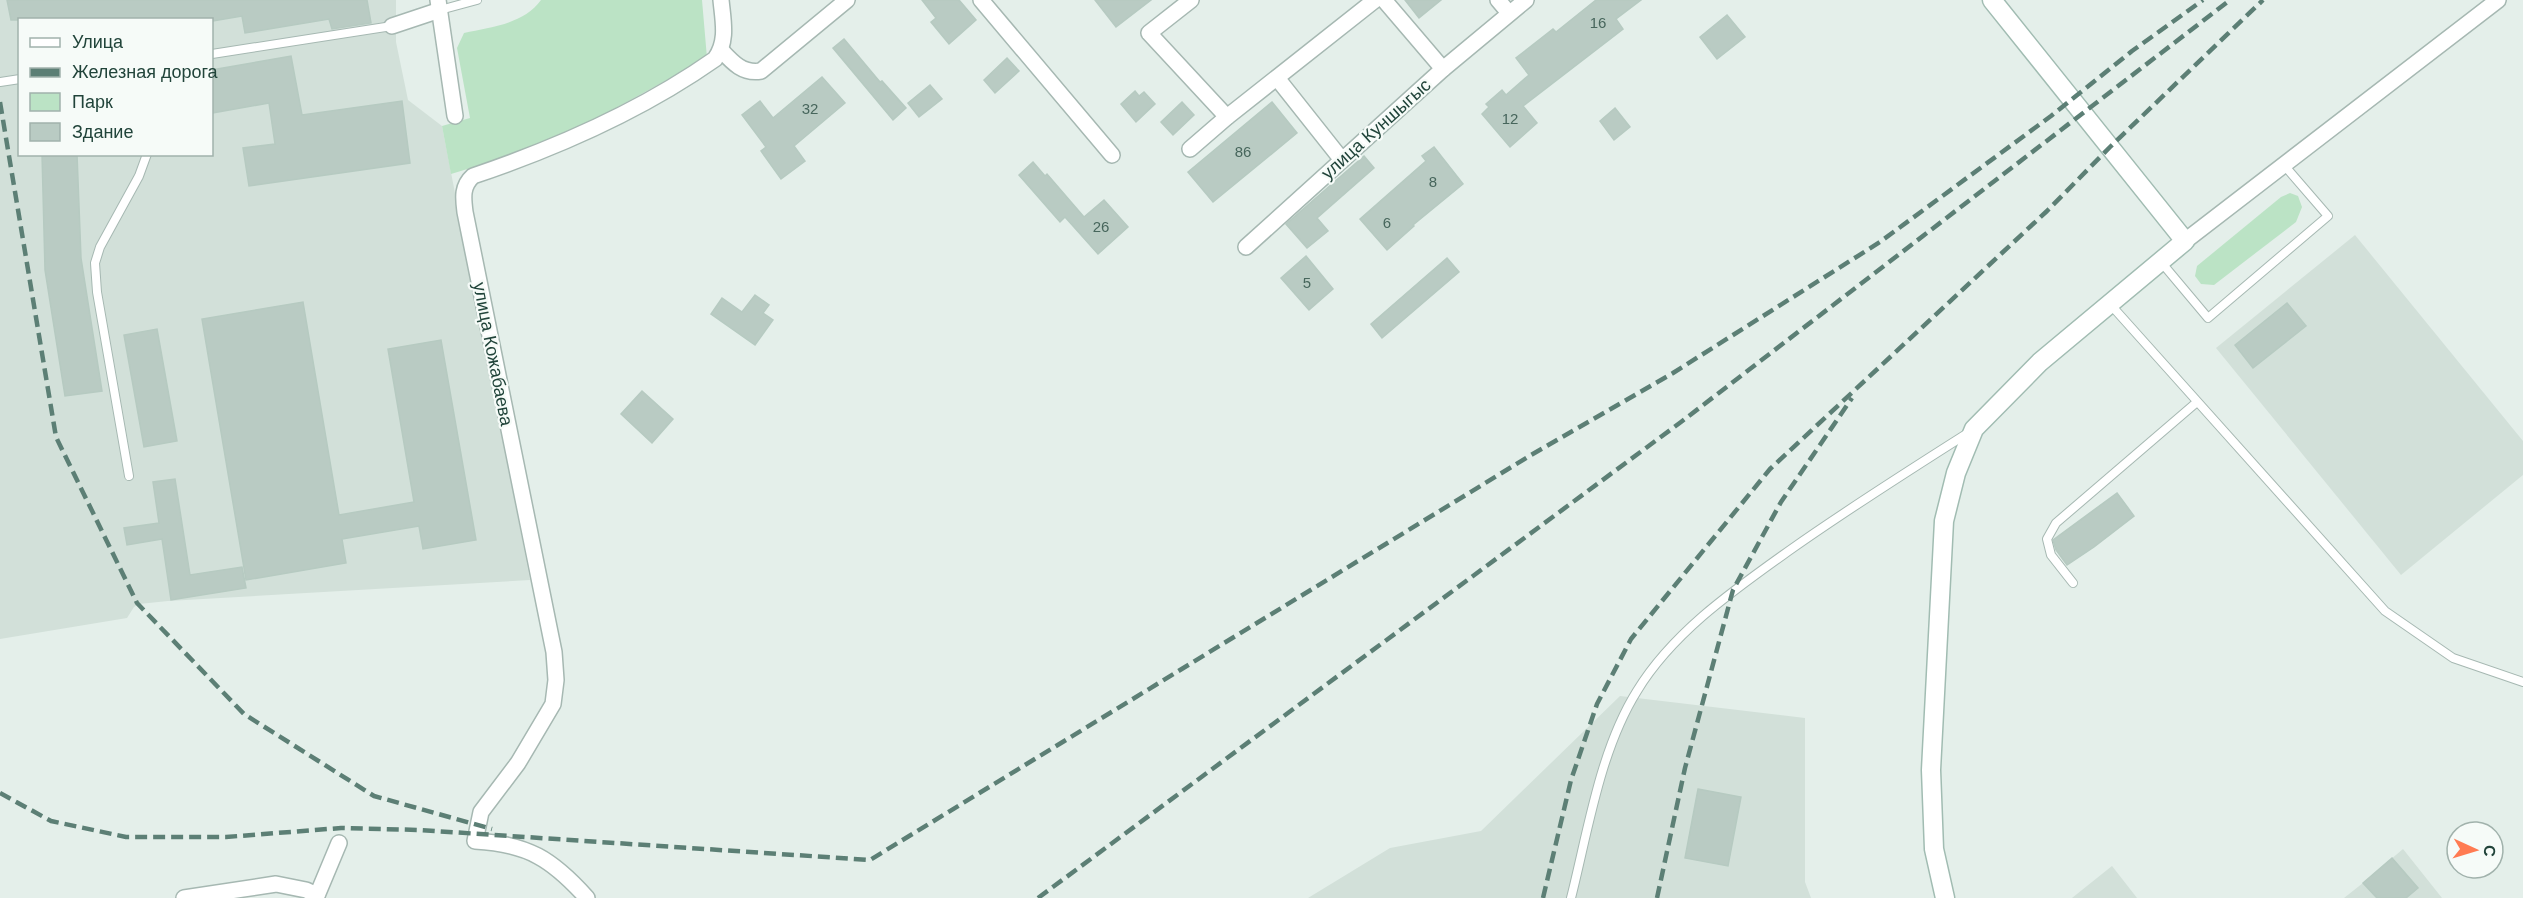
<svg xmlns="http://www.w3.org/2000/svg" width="2523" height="898" font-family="Arial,sans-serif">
	<rect width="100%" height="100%" fill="#e4efea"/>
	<!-- built -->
	<g fill="#d2e0d9" fill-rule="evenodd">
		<path d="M0,0H396V42L408,100L442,126L530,580L168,601L139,604L134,607L127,618L0,639ZM20,20H212V154H20Z"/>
		<polygon points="2355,235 2523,441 2523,475 2401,575 2216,348"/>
		<polygon points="1620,696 1805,718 1805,882 1811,898 1308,898 1390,848 1481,831"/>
		<polygon points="2403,849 2442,898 2344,898 2363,883"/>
		<polygon points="2112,866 2137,898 2072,898"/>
	</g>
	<!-- green -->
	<g fill="#bbe3c5">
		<path d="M541,0H702L707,58L550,144L451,174L442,126L470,118L457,48L464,33C491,27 524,24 541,0Z"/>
		<polygon points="2290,193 2298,196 2302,207 2296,222 2214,285 2201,284 2195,276 2197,266 2281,197"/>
	</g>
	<!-- building -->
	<g fill="#b9cbc3" stroke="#b6cac1" stroke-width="1.5">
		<polygon points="7,0 367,0 371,23 332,29 329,19 245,33 242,16 212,21 212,20 11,20"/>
		<polygon points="922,0 959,0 976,20 949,44 931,22 936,18"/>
		<polygon points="1095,0 1151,0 1116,27"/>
		<polygon points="1405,0 1441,0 1419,18"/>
		<polygon points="1596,0 1641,0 1616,19 1623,29 1523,106 1537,123 1510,147 1482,114 1489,107 1486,104 1502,90 1506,95 1529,75 1516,58 1553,29 1556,32"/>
		<polygon points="1727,15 1745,37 1717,59 1700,37"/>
		<polygon points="844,39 880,82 882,81 906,108 893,120 833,48"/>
		<polygon points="291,56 302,115 402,101 410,163 249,186 243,148 275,144 269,103 212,113 212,70"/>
		<polygon points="1007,58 1019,71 995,93 984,80"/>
		<polygon points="822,77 845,103 794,146 805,161 781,179 761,151 766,147 742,115 760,101 773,118"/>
		<polygon points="930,85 942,99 919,117 908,103"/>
		<polygon points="1135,91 1139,96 1144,92 1155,104 1136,122 1121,104"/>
		<polygon points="1182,102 1194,115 1173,135 1161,122"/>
		<polygon points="1272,102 1297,133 1213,202 1188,172"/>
		<polygon points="1615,108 1630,127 1614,140 1600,121"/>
		<polygon points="1434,147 1463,184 1413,225 1414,226 1387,250 1360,219 1426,161 1422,156"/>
		<polygon points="42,154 77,154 81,258 102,391 65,396 45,270"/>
		<polygon points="1364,156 1374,168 1317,218 1328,231 1307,248 1286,224"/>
		<polygon points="1033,162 1045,176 1047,174 1084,217 1104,200 1128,227 1098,254 1065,217 1060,222 1019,175"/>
		<polygon points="1306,256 1333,289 1309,310 1281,278"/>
		<polygon points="1447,258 1459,272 1382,338 1371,324"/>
		<polygon points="755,295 769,305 763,313 773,320 755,345 711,314 722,298 742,312"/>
		<polygon points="303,302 339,515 414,502 388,349 441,340 476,540 423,549 419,526 342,539 346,563 246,580 202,319"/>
		<polygon points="2287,303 2306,326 2253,368 2235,345"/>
		<polygon points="157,329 177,441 144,447 124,335"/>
		<polygon points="642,391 673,419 652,443 621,414"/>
		<polygon points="175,479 190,575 242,567 246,588 171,600 162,539 127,545 124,528 159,523 153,482"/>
		<polygon points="2117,493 2134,516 2094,547 2067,565 2056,550 2053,540"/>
		<polygon points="1698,789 1741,797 1728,866 1685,858"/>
		<polygon points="2392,858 2418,888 2406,898 2377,898 2363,883"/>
	</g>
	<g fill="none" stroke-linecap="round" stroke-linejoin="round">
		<!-- lane casing -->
		<g stroke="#a6b8b2" stroke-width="10">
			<g id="lane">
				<polyline points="440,10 477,0"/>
				<polyline points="212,54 392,26"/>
				<polyline points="0,82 20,79"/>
				<polyline points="2161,262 2208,318 2328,216 2284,165"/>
				<polyline points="2110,304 2385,611 2453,658 2523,682"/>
				<polyline points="129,476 97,292 95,263 100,247 139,176 147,154"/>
				<polyline points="2073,583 2051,555 2047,539 2056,523 2197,402"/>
				<path d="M1571,898C1588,831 1600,750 1637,691C1673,632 1734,590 1790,550C1848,509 1908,471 1968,433"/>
			</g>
		</g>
		<!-- street casing -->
		<g stroke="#a6b8b2" stroke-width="18">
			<g id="street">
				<polyline points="438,0 455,116"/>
				<polyline points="981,0 1112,155"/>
				<polyline points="1191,0 1149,33 1227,117"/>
				<polyline points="1384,0 1443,69"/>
				<polyline points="1498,0 1509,13"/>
				<polyline points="392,26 440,10"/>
				<path d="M721,50C733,63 743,74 761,71L847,0"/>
				<polyline points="1277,78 1342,160"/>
				<polyline points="1190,149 1227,117 1375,0"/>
				<polyline points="2185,241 2498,0"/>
				<polyline points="1246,247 1443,69 1526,0"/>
				<polyline points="184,898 276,884 306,890 317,895"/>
				<polyline points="316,898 339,843"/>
				<path d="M587,898C552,859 528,844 475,841L481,812L518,763L553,704L556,680L554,652L465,212C463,197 462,186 473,176C559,147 641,111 715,59C728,41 723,21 721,0"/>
			</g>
		</g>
		<!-- secondary casing -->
		<g stroke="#a1bcb2" stroke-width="21">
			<polyline id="secondary" points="1945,898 1934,849 1931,770 1944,521 1956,473 1974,429 2040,362 2185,241 1992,0"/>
		</g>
		<!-- lane -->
		<use href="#lane" stroke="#fff" stroke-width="8"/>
		<!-- street -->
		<use href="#street" stroke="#fff" stroke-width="15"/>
		<!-- secondary -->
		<use href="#secondary" stroke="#fff" stroke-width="18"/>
		<!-- rail -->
		<g stroke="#5c7f75" stroke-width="4.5" stroke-dasharray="12 6" stroke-linecap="butt">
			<polyline points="0,102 56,437 137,603 244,714 374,796 492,829"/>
			<polyline points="0,793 51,821 126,837 226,837 341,828 420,830 870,860 1531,455 1673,373 1880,242 2051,116 2132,51 2203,0"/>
			<polyline points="1038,898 1681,422 2230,0"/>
			<polyline points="1543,898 1571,780 1597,704 1631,639 1770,469 2047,211 2110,147 2263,0"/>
			<polyline points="1657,898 1685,768 1733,590 1781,502 1852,398"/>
		</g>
	</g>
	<g text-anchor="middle" stroke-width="4.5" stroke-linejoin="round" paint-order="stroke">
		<!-- number labels -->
		<g font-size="15" fill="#47665c">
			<text x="1598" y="28">16</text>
			<text x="810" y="114">32</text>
			<text x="1510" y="124">12</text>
			<text x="1243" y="157">86</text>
			<text x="1433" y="187">8</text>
			<text x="1387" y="228">6</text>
			<text x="1101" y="232">26</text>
			<text x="1307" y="288">5</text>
		</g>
		<!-- street labels -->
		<g font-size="18" fill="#21443a" stroke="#f6fbf8">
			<text transform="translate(1376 129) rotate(-42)" y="6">улица Куншыгыс</text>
			<text transform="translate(493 354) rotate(79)" y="6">улица Кожабаева</text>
		</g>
	</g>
	<!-- legend -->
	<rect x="18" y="18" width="195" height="138" fill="#f6fbf8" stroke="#a1b2ac" stroke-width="1.5"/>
	<rect x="30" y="38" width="30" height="9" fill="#ffffff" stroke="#a1b2ac" stroke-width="1.5"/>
	<text x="72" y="48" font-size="18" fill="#21443a">Улица</text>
	<rect x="30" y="68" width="30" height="9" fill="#5c7f75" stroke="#a1b2ac" stroke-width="1.5"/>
	<text x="72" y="78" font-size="18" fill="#21443a">Железная дорога</text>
	<rect x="30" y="93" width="30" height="18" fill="#bbe3c5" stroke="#a1b2ac" stroke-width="1.5"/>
	<text x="72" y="108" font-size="18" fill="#21443a">Парк</text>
	<rect x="30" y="123" width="30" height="18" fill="#b9cbc3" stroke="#a1b2ac" stroke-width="1.5"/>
	<text x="72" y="138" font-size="18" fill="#21443a">Здание</text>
	<!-- north arrow -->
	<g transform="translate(2475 850) rotate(94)"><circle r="28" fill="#f6fbf8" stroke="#a1b2ac" stroke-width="1.5"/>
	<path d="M0-4.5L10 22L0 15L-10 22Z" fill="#ff7b52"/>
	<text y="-9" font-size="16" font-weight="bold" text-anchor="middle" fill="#21443a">С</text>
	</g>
</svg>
